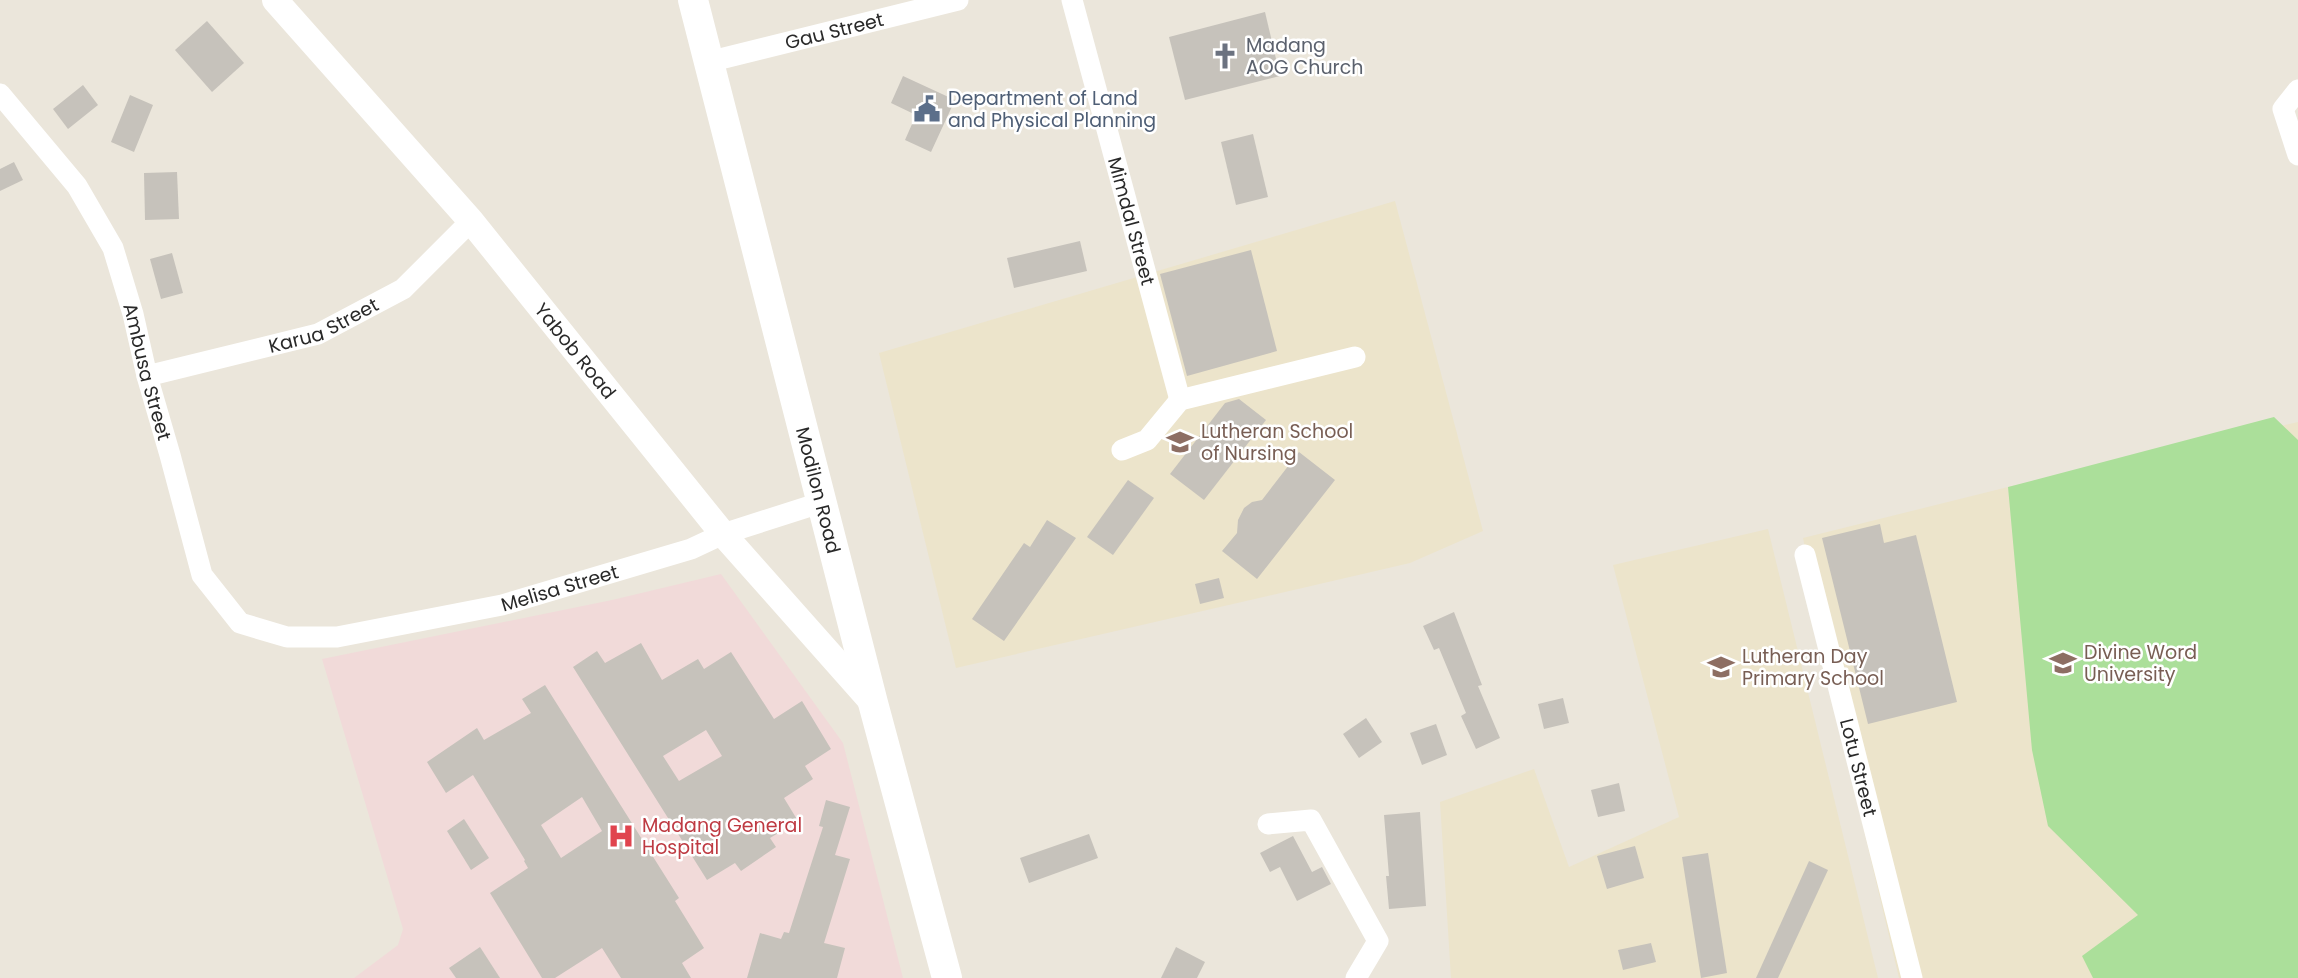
<svg xmlns="http://www.w3.org/2000/svg" width="2298" height="978" font-family="Poppins,sans-serif">
	<rect width="100%" height="100%" fill="#ebe6db"/>
	<!-- education -->
	<g fill="#ece4cb">
		<polygon points="1395,201 1483,531 1410,563 956,668 879,353"/>
		<polygon points="2298,422 2298,978 1899,978 1854,789 1803,538 2008,487"/>
		<polygon points="1768,529 1878,978 1451,978 1440,802 1534,769 1569,867 1679,817 1613,565"/>
	</g>
	<!-- medical -->
	<polygon fill="#f1dad9" points="721,574 843,743 903,978 354,978 398,945 403,929 322,659 612,600"/>
	<!-- green -->
	<polygon fill="#abdf9a" points="2274,417 2298,440 2298,978 2093,978 2082,956 2138,915 2048,826 2032,750 2008,487"/>
	<!-- building -->
	<g fill="#c6c2bb" fill-rule="evenodd">
		<polygon points="1265,12 1280,76 1185,100 1169,37"/>
		<polygon points="207,21 244,63 212,92 175,50"/>
		<polygon points="903,76 955,100 931,152 905,140 916,115 891,103"/>
		<polygon points="83,85 98,105 68,129 53,109"/>
		<polygon points="130,95 153,105 134,152 111,142"/>
		<polygon points="1253,134 1268,197 1236,205 1221,142"/>
		<polygon points="14,162 23,180 0,191 0,169"/>
		<polygon points="177,172 179,219 145,220 144,173"/>
		<polygon points="1080,241 1087,271 1014,288 1007,258"/>
		<polygon points="1251,250 1277,351 1187,376 1160,274"/>
		<polygon points="172,253 183,293 161,299 150,259"/>
		<polygon points="1239,399 1266,420 1204,500 1170,474 1225,403"/>
		<polygon points="1299,452 1335,480 1257,579 1222,551 1237,533 1238,520 1244,508 1252,502 1262,500"/>
		<polygon points="1128,480 1154,498 1113,555 1087,537"/>
		<polygon points="1047,520 1076,538 1004,641 972,619 1024,543 1030,547"/>
		<polygon points="1880,524 1884,543 1916,535 1957,702 1868,724 1822,538"/>
		<polygon points="1219,578 1224,598 1200,604 1195,584"/>
		<polygon points="1454,612 1482,685 1478,686 1500,738 1476,749 1461,716 1466,713 1439,648 1434,650 1423,626"/>
		<path d="M641,643L662,680L698,659L704,669L731,652L774,719L802,701L831,749L805,766L813,779L784,798L798,821L770,838L776,847L741,871L735,863L707,880L573,667L597,651L605,663ZM706,730L722,756L679,781L663,756Z"/>
		<path d="M545,685L679,898L675,901L704,948L682,963L691,978H621L602,948L555,978H542L490,893L528,868L524,861L525,860L473,775L446,793L427,762L477,728L484,740L531,713L522,699ZM582,797L602,831L561,858L541,825Z"/>
		<polygon points="1563,698 1569,723 1544,729 1538,704"/>
		<polygon points="1366,718 1382,742 1359,758 1343,734"/>
		<polygon points="1436,724 1447,755 1422,765 1410,733"/>
		<polygon points="1619,783 1625,811 1598,817 1591,790"/>
		<polygon points="826,800 850,807 835,855 850,859 824,943 845,948 837,978 747,978 760,933 781,939 784,932 789,933 823,827 819,826"/>
		<polygon points="1420,812 1426,906 1389,909 1386,876 1389,876 1384,815"/>
		<polygon points="464,819 489,858 471,870 447,831"/>
		<polygon points="1089,834 1098,858 1029,883 1020,858"/>
		<polygon points="1293,836 1312,872 1322,867 1331,884 1297,901 1280,867 1270,872 1260,853"/>
		<polygon points="1635,846 1644,878 1607,889 1597,856"/>
		<polygon points="1708,853 1727,973 1701,978 1682,857"/>
		<polygon points="1809,861 1828,870 1778,978 1756,978"/>
		<polygon points="1651,943 1656,962 1623,970 1618,950"/>
		<polygon points="480,947 500,978 456,978 449,968"/>
		<polygon points="1176,947 1205,962 1197,978 1161,978"/>
	</g>
	<g fill="none" stroke-linecap="round" stroke-linejoin="round">
		<!-- minor -->
		<g stroke="#fff" stroke-width="21">
			<path id="s1" d="M1072,0L1180,400"/>
			<path id="s2" d="M708,62L958,0"/>
			<polyline points="2298,90 2283,109 2298,155"/>
			<path id="s3" d="M0,94L77,186L113,248L133,314L147,376L170,455L202,575L240,623L287,637H337L502,605L691,549L723,534L823,502"/>
			<path id="s4" d="M147,376L318,334L403,289L471,221"/>
			<polyline points="1122,450 1147,440 1180,400 1355,357"/>
			<path id="s5" d="M1805,555L1912,978"/>
			<polyline points="1268,824 1311,820 1378,941 1356,978"/>
		</g>
		<!-- tertiary -->
		<path stroke="#fff" stroke-width="26" id="s6" d="M275,0L471,221L723,534L873,703"/>
		<!-- secondary -->
		<path stroke="#fff" stroke-width="30" id="s7" d="M693,0L873,703L947,978"/>
	</g>
	<!-- icons -->
	<defs>
		<g id="church-bare" transform="scale(2.1)"><path d="M-1.2-6h2.4v3.5h3.3v2.4h-3.3V6h-2.4V-.1h-3.3v-2.4h3.3Z" fill="#6b7280" stroke="#fff" stroke-width="2.5" paint-order="stroke"/></g>
		<g id="civic-bare" transform="scale(2.1)"><path d="M-.6-6.5H3V-4.5H.6V-3L4-1V1h2V6H-6V1h2V-1L-.6-3ZM-1.2 2.5V6h2.4V2.5Z" fill="#5c6f8a" stroke="#fff" stroke-width="2.5" paint-order="stroke"/></g>
		<g id="university-bare" transform="scale(2.1)"><path d="M0-5L7-2L0 1L-7-2ZM-4 1L0 2.5L4 1V4Q0 6-4 4Z" fill="#8d6e63" stroke="#fff" stroke-width="2.5" paint-order="stroke"/></g>
		<g id="school-bare" transform="scale(2.1)"><path d="M0-5L7-2L0 1L-7-2ZM-4 1L0 2.5L4 1V4Q0 6-4 4Z" fill="#8d6e63" stroke="#fff" stroke-width="2.5" paint-order="stroke"/></g>
		<g id="hospital-bare" transform="scale(2.1)"><path d="M-5-5h3v3.5h4V-5h3V5h-3V1.5h-4V5h-3Z" fill="#e0444e" stroke="#fff" stroke-width="2.5" paint-order="stroke"/></g>
	</defs>
	<g fill-rule="evenodd">
		<use href="#church-bare" x="1225" y="56"/>
		<use href="#civic-bare" x="927" y="109"/>
		<use href="#university-bare" x="1180" y="442"/>
		<use href="#university-bare" x="2063" y="663"/>
		<use href="#school-bare" x="1721" y="667"/>
		<use href="#hospital-bare" x="621" y="836"/>
	</g>
	<g text-anchor="middle" stroke-width="5" stroke-linejoin="round" paint-order="stroke">
		<!-- street labels -->
		<g font-size="19" fill="#292929" stroke="#fff">
			<text dy="7" stroke="none"><textPath href="#s2" startOffset="130">Gau Street</textPath></text>
			<text dy="7" stroke="none"><textPath href="#s1" startOffset="229">Mimdal Street</textPath></text>
			<text dy="7" stroke="none"><textPath href="#s4" startOffset="184">Karua Street</textPath></text>
			<text dy="7" stroke="none"><textPath href="#s6" startOffset="462">Yabob Road</textPath></text>
			<text dy="7" stroke="none"><textPath href="#s3" startOffset="320">Ambusa Street</textPath></text>
			<text dy="7" stroke="none"><textPath href="#s7" startOffset="506">Modilon Road</textPath></text>
			<text dy="7" stroke="none"><textPath href="#s3" startOffset="919">Melisa Street</textPath></text>
			<text dy="7" stroke="none"><textPath href="#s5" startOffset="219">Lotu Street</textPath></text>
		</g>
		<!-- worship labels -->
		<g font-size="19" fill="#5b616d" stroke="#fff" text-anchor="start">
			<text x="1246" y="52">Madang<tspan x="1246" dy="22">AOG Church</tspan></text>
		</g>
		<!-- service labels -->
		<g font-size="19" fill="#4e5e75" stroke="#fff" text-anchor="start">
			<text x="948" y="105">Department of Land<tspan x="948" dy="22">and Physical Planning</tspan></text>
		</g>
		<!-- education labels -->
		<g font-size="19" fill="#785e54" stroke="#fff" text-anchor="start">
			<text x="1201" y="438">Lutheran School<tspan x="1201" dy="22">of Nursing</tspan></text>
			<text x="2084" y="659">Divine Word<tspan x="2084" dy="22">University</tspan></text>
			<text x="1742" y="663">Lutheran Day<tspan x="1742" dy="22">Primary School</tspan></text>
		</g>
		<!-- health labels -->
		<g font-size="19" fill="#be3a42" stroke="#fff" text-anchor="start">
			<text x="642" y="832">Madang General<tspan x="642" dy="22">Hospital</tspan></text>
		</g>
	</g>
</svg>
